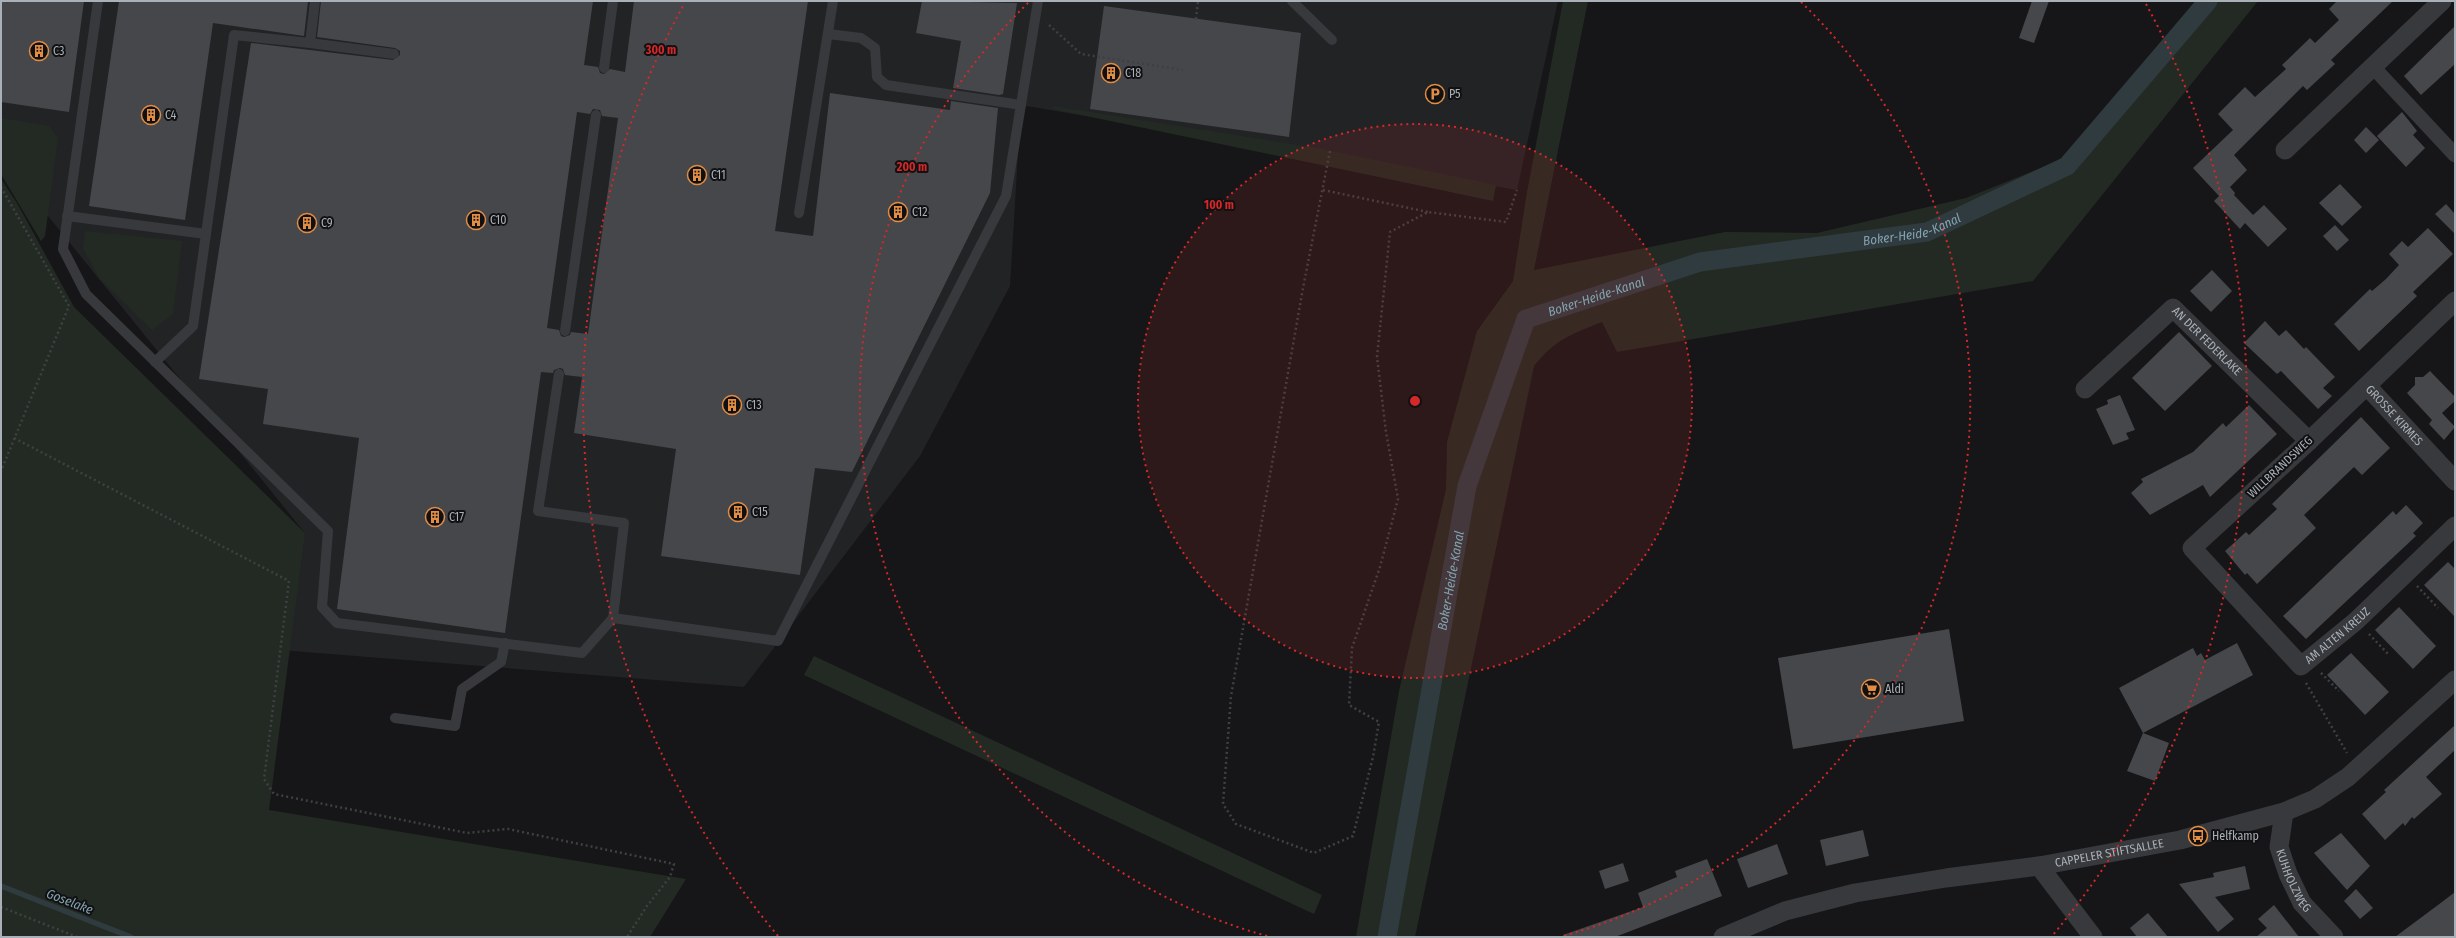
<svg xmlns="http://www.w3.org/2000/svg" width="2456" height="938" font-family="'Fira Sans Condensed',sans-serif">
	<rect width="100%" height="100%" fill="#161618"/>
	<!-- built -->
	<polygon fill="#222325" points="1,1 1558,1 1517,190 1021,105 1010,286 920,456 744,687 280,650 305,533 1,158"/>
	<!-- green -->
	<g fill="#232a23">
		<path d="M1563,1H1588L1534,270L1725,232L1817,233L1966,198L2066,158L2195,1H2258L2033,281L1617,352L1602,322C1570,335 1556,339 1534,366L1415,937H1356L1399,691L1446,489L1447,442L1477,331L1513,281L1527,192Z"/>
		<polygon points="1053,106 1317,148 1496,185 1493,201 1053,109"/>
		<polygon points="1,118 49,126 58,138 45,236 41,241 1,174"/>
		<polygon points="1,179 17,203 74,307 305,533 269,810 686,879 650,937 1,937"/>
		<polygon points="85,231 182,241 173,314 152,330 99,278 83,248"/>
		<polygon points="814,656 1322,895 1314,914 804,675"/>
	</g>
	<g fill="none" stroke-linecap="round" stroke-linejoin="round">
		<!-- stream -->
		<polyline stroke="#303b40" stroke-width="5.5" points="1,886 131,937"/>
		<!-- canal -->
		<path stroke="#303b40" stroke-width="19" id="s1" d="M1387,937L1467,486L1526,319L1700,262L1927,232L2067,166L2208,1"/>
	</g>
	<!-- building -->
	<g fill="#45474b" fill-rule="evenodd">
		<polygon points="1,1 84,1 69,112 1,102"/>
		<polygon points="119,1 308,1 304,36 213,23 185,220 89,206"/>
		<path d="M321,1H593L584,65L598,67L600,73L604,74L610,69L625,72L634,1H808L775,231L813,236L830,93L950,110L951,101L998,108L990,193L852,472L815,468L800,575L661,556L676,449L574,433L582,377L565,375L563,369L560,368L554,370L553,373L541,372L505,633L337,609L359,438L263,424L268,389L199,379L251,43L393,60L400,55V51L395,48L317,37ZM593,109L600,110L602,116L618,118L588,334L571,332L570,335L564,337L561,336L559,330L547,328L577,112L590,114Z"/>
		<polygon points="922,1 1017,3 1003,94 999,95 953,88 961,41 916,33"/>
		<polygon points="2032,1 2049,1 2034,43 2019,38"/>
		<polygon points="2337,1 2393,1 2331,60 2335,64 2307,90 2303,86 2234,155 2247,170 2230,187 2235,193 2234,195 2253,215 2264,205 2287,229 2268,247 2245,223 2240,229 2214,201 2219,196 2193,168 2233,130 2218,114 2245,87 2255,97 2286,69 2282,65 2310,38 2315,43 2339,20 2329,9"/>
		<polygon points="1104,6 1301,33 1289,137 1090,109"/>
		<polygon points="2455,26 2455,64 2421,95 2404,76"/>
		<polygon points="2402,112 2417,131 2413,135 2425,148 2406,167 2377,136"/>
		<polygon points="2366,127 2379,140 2366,153 2354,140"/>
		<polygon points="2340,184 2362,207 2342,226 2319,203"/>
		<polygon points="2446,204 2455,214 2455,234 2435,214"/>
		<polygon points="2335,225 2349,240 2337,251 2323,236"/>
		<polygon points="2428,228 2453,254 2413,292 2417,296 2359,351 2334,324 2370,289 2372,291 2386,279 2399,265 2389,254 2402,241 2408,247"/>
		<polygon points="2212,270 2232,291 2211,312 2190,291"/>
		<polygon points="2265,321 2279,336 2286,330 2304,349 2306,347 2335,377 2323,388 2332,396 2318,409 2281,371 2277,374 2244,343"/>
		<polygon points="2179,332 2212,366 2165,411 2132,378"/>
		<polygon points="2430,371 2455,397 2455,401 2442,413 2455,427 2444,440 2429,424 2432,420 2407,393 2415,385 2415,377 2423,377"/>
		<polygon points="2120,395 2135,430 2126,433 2129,439 2113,445 2096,409 2108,404 2107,400"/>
		<polygon points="2249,405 2277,434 2210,497 2203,485 2150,515 2131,493 2143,482 2141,479 2193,452 2223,423 2226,427"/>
		<polygon points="2361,417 2390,448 2362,475 2354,467 2304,515 2316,528 2257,584 2247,573 2245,575 2225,551 2246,532 2249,535 2277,509 2272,504"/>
		<polygon points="2406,505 2423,523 2413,533 2416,536 2306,639 2283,616 2393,511 2396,515"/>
		<polygon points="2448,562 2455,569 2455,617 2424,585"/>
		<polygon points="2399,607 2436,646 2413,669 2375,630"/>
		<polygon points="1949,629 1964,721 1793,749 1778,658"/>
		<polygon points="2237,643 2253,675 2143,733 2169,743 2155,781 2127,771 2143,733 2119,688 2193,648 2197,656 2201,653 2205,660"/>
		<polygon points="2351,653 2389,692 2365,715 2327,675"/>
		<polygon points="2455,725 2455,750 2426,777 2442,794 2414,819 2412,817 2405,826 2403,823 2385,840 2362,814 2386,792 2384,790"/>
		<polygon points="1863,830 1869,856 1826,866 1820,840"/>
		<polygon points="2341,833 2370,866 2347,890 2314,853"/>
		<polygon points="1777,844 1788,874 1748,888 1737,859"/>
		<polygon points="1707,859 1722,896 1615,937 1563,937 1563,935 1643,907 1638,893 1677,877 1675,871"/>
		<polygon points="1623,863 1629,881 1605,889 1599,871"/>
		<polygon points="2245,866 2250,889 2215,897 2234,919 2218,932 2179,884 2214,877 2213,873"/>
		<polygon points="2356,889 2373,908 2360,919 2344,901"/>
		<polygon points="2455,892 2455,937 2395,937 2442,902"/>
		<polygon points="2274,905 2299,937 2256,937 2267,928 2258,919"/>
		<polygon points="2148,913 2168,937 2137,937 2130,928"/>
	</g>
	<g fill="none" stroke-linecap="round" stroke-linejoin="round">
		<!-- path -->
		<g stroke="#3e4043" stroke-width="2.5" stroke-dasharray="2 3" stroke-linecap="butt">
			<polyline points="1196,19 1198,1"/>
			<polyline points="1049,25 1081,54 1183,70"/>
			<polyline points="1330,151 1303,288 1231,696 1223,804 1236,824 1314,853 1353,836 1373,757 1379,722 1349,705 1352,648 1380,567 1398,499 1386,432 1377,357 1390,232 1428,212 1506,222 1517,190"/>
			<polyline points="1,187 69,306 1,471"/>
			<polyline points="1323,190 1428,212"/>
			<polyline points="14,438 289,581 264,779 274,794 467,833 508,829 674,864 670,877 647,906 627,937"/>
			<polyline points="2417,586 2438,608"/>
			<polyline points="2369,634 2389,655"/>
			<polyline points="2321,673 2339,691"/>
			<polyline points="2306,683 2347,753"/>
			<polyline points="1,907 77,937"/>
		</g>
		<!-- service -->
		<g stroke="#38393d" stroke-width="10">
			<polyline points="98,1 63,249 86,294 328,531 322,607 337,623 582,653 613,618 624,523 538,511 559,374"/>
			<polyline points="315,1 310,43 394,54"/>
			<polyline points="1292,1 1332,40"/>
			<polyline points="828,34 861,38 875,48 877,77 886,85 1021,105"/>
			<polyline points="604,68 613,1"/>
			<polyline points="799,213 833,1"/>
			<polyline points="67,216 206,234"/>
			<polyline points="565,331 596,115"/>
			<polyline points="155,362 193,326 234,35 310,43"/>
			<polyline points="613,618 778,641 1006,196 1038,1"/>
			<polyline points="395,718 455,726 462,689 501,662 505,643"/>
		</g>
		<!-- pedestrian -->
		<polyline stroke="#38393d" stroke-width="15" points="2374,68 2455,155"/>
		<!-- minor -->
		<g stroke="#38393d" stroke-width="19">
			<polyline points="2285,150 2442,1"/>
			<path id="s2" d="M2455,301L2309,441L2192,548L2301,666L2356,621L2455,526"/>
			<path id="s3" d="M2367,386L2455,481"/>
			<path id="s4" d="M2085,389L2173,308L2309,441"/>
			<path id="s5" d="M2284,812L2279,847L2288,874L2302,903L2334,937"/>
			<polyline points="2039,866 2093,937"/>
			<path id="s6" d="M1723,937L1785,911L1855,893L1946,878L2039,866L2180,840L2284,812L2315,799L2348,777L2455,680"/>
		</g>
	</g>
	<!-- distance rings -->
	<circle cx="1415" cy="401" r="277" fill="#d62828" fill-opacity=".12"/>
	<g fill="none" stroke="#d62828" stroke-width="2" stroke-dasharray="2 4">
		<circle cx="1415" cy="401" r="277"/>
		<path d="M1267 936A555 555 0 0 1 1029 2M1801 2A555 555 0 0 1 1563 936"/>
		<path d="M778 936A832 832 0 0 1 684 4M2146 4A832 832 0 0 1 2052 936"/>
	</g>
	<!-- icons -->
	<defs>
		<g id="building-ring" transform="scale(1)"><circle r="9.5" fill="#111113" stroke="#e28d44" stroke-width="1.5"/><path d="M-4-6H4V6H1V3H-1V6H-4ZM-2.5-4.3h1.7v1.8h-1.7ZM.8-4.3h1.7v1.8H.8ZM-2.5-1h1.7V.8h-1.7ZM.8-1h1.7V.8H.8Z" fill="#e28d44"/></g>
		<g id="parking-ring" transform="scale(1)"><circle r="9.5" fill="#111113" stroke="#e28d44" stroke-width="1.5"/><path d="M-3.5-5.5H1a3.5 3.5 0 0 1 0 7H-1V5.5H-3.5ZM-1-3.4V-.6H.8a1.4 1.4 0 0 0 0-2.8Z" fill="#e28d44"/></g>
		<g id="supermarket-ring" transform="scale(1)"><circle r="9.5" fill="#111113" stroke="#e28d44" stroke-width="1.5"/><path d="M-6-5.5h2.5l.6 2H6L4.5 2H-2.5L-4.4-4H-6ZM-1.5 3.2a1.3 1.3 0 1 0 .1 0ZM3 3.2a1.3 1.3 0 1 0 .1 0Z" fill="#e28d44"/></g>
		<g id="bus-ring" transform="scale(1)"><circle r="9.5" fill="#111113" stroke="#e28d44" stroke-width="1.5"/><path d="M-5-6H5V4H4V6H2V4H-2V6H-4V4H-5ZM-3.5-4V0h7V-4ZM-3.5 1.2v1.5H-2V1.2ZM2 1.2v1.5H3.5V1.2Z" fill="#e28d44"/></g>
	</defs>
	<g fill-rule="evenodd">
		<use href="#building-ring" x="39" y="51"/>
		<use href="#building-ring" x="1111" y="73"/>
		<use href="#parking-ring" x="1435" y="94"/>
		<use href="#building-ring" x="151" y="115"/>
		<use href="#building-ring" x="697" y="175"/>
		<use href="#building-ring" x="898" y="212"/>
		<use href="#building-ring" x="476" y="220"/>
		<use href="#building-ring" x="307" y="223"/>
		<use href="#building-ring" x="732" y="405"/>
		<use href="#building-ring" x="738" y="512"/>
		<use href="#building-ring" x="435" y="517"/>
		<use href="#supermarket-ring" x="1871" y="689"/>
		<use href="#bus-ring" x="2198" y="836"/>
	</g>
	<g text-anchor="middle" stroke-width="4" stroke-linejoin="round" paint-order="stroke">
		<!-- poi labels -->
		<g font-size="12" fill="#a9b0b7" stroke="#111113" text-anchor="start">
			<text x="53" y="55">C3</text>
			<text x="1125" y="77">C18</text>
			<text x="1449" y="98">P5</text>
			<text x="165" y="119">C4</text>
			<text x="711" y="179">C11</text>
			<text x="912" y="216">C12</text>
			<text x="490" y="224">C10</text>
			<text x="321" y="227">C9</text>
			<text x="746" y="409">C13</text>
			<text x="752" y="516">C15</text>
			<text x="449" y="521">C17</text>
			<text x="1885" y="693">Aldi</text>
			<text x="2212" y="840">Helfkamp</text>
		</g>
		<!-- street labels -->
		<g font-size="12" fill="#a9b0b7" stroke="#111113">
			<text dy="4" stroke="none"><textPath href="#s4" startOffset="167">AN DER FEDERLAKE</textPath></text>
			<text dy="4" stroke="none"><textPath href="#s3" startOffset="40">GROSSE KIRMES</textPath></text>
			<text transform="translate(2280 467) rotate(-43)" y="4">WILLBRANDSWEG</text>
			<text dy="4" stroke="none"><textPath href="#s2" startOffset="569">AM ALTEN KREUZ</textPath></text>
			<text dy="4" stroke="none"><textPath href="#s6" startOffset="397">CAPPELER STIFTSALLEE</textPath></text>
			<text dy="4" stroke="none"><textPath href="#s5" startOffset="72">KUHHOLZWEG</textPath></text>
		</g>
		<!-- water labels -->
		<g font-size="13" font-style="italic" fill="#83a3af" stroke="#111113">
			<text dy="5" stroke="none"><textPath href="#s1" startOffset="1033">Boker-Heide-Kanal</textPath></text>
			<text dy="5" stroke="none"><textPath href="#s1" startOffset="709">Boker-Heide-Kanal</textPath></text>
			<text dy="5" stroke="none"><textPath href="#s1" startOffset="362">Boker-Heide-Kanal</textPath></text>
			<text transform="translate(70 901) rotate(21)" y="5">Goselake</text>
		</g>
	</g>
	<circle cx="1415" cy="401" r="6" fill="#d62828" stroke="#111113" stroke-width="2"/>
	<g font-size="12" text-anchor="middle" font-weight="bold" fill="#d62828" stroke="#111113" stroke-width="4" stroke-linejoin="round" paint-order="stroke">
		<text x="661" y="54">300 m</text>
		<text x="912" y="171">200 m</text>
		<text x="1219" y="209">100 m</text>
	</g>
	<!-- border -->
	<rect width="2456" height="938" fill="none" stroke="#a9b0b7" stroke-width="4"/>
</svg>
